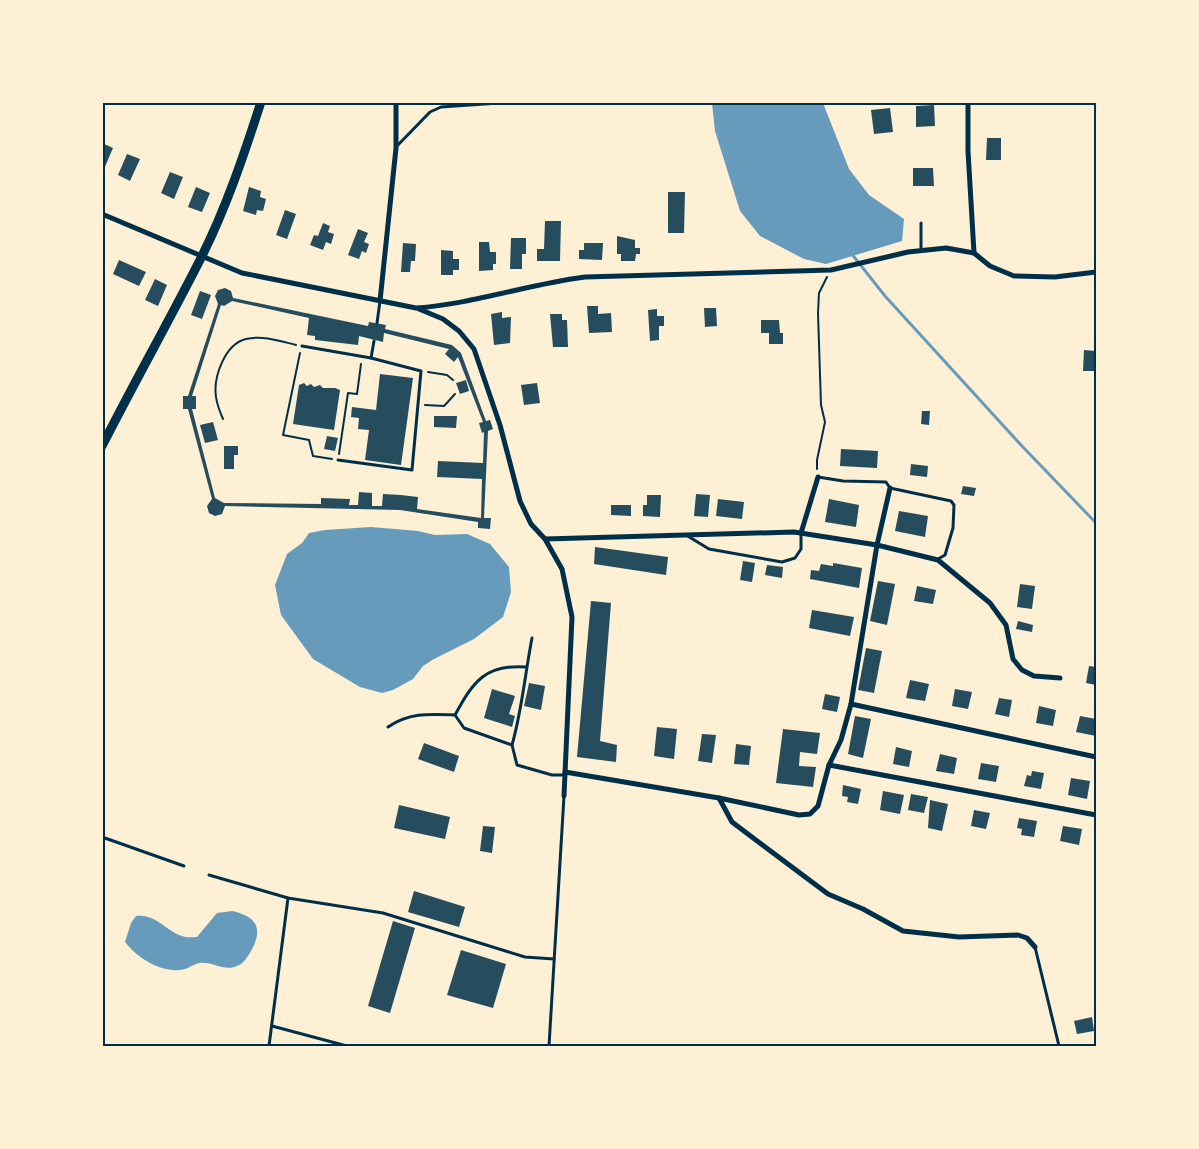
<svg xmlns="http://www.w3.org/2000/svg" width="1199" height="1149" font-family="'DM Sans',sans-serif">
	<rect width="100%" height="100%" fill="#fdf0d5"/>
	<!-- water -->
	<g fill="#669bbc">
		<polygon points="712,103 823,103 849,169 869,195 904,219 902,241 826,264 804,259 760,236 740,211 715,131"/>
		<polygon points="371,527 418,531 435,535 467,534 490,544 509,567 511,592 503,617 474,639 434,659 423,666 413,679 393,690 382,693 360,687 313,659 281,615 275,585 287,554 302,543 309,533 325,530"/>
		<path d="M232,911C256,916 264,928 251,951C248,956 244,963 239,965C224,973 214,961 199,963C194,964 189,968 185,969C164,975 137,958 125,942L131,923L136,916C155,913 165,930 182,936C186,938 193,937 197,937L217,913Z"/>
	</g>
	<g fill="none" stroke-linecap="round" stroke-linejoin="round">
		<!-- stream -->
		<polyline stroke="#669bbc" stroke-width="3" points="851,253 885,296 1021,445 1096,523"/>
	</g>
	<!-- building -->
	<g fill="#264d5e" fill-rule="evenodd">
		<polygon points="934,105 935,126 916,127 916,106"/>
		<polygon points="890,108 893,132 874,134 871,110"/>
		<polygon points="987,138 1001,138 1001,160 986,160"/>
		<polygon points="102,143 113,148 104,169 102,169"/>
		<polygon points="127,154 140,159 130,181 118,175"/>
		<polygon points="913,168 933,168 934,186 913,186"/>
		<polygon points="170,172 183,177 174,199 161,193"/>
		<polygon points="196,187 210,193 202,212 188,207"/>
		<polygon points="249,187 261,191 260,197 266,199 263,211 257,210 256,215 243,211"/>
		<polygon points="668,192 685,192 684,233 668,233"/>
		<polygon points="285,210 296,214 287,239 276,235"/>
		<polygon points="545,221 561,221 560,261 537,261 537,249 544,249"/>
		<polygon points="323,223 330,226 328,232 334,234 331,244 326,242 323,250 310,245 314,235 318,236"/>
		<polygon points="358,229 368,233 364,242 369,244 366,253 362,251 359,259 348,255"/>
		<polygon points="617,236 635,240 635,248 640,248 640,254 636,254 635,261 621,261 621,254 617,254"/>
		<polygon points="511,238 526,238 526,254 522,254 522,269 510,269"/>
		<polygon points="479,242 489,242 490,252 496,252 496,264 493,264 493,270 479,271"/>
		<polygon points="403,243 416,244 415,261 411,261 410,272 401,272"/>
		<polygon points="584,243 603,243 602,260 579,259 579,250 584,250"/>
		<polygon points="441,250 453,251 453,259 459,259 459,270 453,270 453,275 441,275"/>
		<polygon points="119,260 146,272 139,286 113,274"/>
		<polygon points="155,279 167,285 158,306 145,300"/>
		<path d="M225,288L231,291L233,298L368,326L369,322L386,325L385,329L452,345L461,353L486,421L490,420L493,429L488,431L484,518H491L490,529L478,528V522L400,510L225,506L222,514L215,516L209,513L207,506L212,499L188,409H183V396H188L218,304L215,296L218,290ZM232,301L309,318L307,335L315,336V340L358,345L359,336L383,342L384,333L449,349L445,354L454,362L458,357L483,422L479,423L482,433L484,432L483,463L438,461L437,477L482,479L481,518L417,509L418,497L401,495L383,494L382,506H372V493L359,492L358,505H349L350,499L321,498V504L224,503L215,498L192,409H196V396H192L221,305L224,306Z"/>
		<polygon points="200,291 211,295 202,319 191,315"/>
		<polygon points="587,306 598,306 598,314 611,313 612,332 589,333"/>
		<polygon points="704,308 716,308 717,326 705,327"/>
		<polygon points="657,309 657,316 664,316 664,326 659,326 659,340 650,341 648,310"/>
		<polygon points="502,312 502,318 511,317 510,343 494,345 491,314"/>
		<polygon points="550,314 562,314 562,320 567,320 568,347 553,347"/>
		<polygon points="761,320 779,320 780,333 783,333 783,344 769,344 769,333 761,333"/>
		<polygon points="1084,350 1096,351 1096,371 1083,371"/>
		<polygon points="380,374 413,378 401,465 365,460 369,430 358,429 359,418 351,417 352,407 376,410"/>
		<polygon points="466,380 469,391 460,394 456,383"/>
		<polygon points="304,383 307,386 311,384 314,387 320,385 323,388 335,388 340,390 334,430 293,424 299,385"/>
		<polygon points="537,383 540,403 524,405 521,385"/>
		<polygon points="922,411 930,411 929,425 921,424"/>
		<polygon points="434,416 457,416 456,428 434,427"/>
		<polygon points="213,422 218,440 205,443 200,425"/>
		<polygon points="327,436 338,438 335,451 324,449"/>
		<polygon points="224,446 238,446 238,455 234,455 234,469 224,469"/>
		<polygon points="841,449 878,451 877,468 840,466"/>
		<polygon points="911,464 928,466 927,477 910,475"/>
		<polygon points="963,486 976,488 974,496 961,494"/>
		<polygon points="696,494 710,495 708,517 694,516"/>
		<polygon points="647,495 661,495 660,517 643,516 643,505 647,505"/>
		<polygon points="718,499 744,502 742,519 716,516"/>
		<polygon points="829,499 859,505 856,527 825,522"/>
		<polygon points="611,505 631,505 631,516 611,515"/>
		<polygon points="899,511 928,516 925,537 895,531"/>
		<polygon points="595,547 668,557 666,575 594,564"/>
		<polygon points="743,561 755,563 752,582 740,580"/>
		<polygon points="833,563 862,568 859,588 810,579 811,570 819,571 821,564 833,566"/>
		<polygon points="767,565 783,567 782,578 765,575"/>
		<polygon points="878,581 895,584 887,625 870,621"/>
		<polygon points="1020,584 1035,586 1032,609 1017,607"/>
		<polygon points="917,586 936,590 933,604 914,601"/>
		<polygon points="591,601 611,603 600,741 617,745 616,762 577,757"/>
		<polygon points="812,610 854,617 850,636 809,628"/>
		<polygon points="1018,621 1033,625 1032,632 1016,629"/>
		<polygon points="866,648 882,651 874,693 858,690"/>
		<polygon points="1089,666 1096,667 1096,685 1086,683"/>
		<polygon points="910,680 929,684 925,701 906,698"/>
		<polygon points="529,683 545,686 541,710 524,706"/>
		<polygon points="492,689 515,696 509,714 515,716 512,727 484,718"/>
		<polygon points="955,689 972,692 968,709 952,706"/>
		<polygon points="825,694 840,697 837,712 822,709"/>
		<polygon points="999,698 1012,700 1009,717 995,714"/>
		<polygon points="1039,706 1056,710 1053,726 1036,723"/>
		<polygon points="855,716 871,719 863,758 848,754"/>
		<polygon points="1080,716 1096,719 1096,736 1076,732"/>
		<polygon points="657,727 677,729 674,759 654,756"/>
		<polygon points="783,729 820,733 817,754 800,752 799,766 816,767 813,787 776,783"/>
		<polygon points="702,734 716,735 712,763 698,761"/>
		<polygon points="424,743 459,756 454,772 418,759"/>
		<polygon points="736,744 751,746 749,765 734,764"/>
		<polygon points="896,747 912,751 909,767 893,764"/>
		<polygon points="940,754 957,758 954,774 936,771"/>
		<polygon points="981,763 999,766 996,782 978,779"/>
		<polygon points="1032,771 1044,773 1041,789 1024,786 1027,775 1031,776"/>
		<polygon points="1071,778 1090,781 1087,799 1068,795"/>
		<polygon points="843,785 861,789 858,804 847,802 848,797 842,796"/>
		<polygon points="883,791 904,795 900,814 880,810"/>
		<polygon points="911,794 928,797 924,813 908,810"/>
		<polygon points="930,800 948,804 942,831 928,828"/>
		<polygon points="399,805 450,817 445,839 394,828"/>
		<polygon points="974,810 990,813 986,829 971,826"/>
		<polygon points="1019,818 1037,821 1034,837 1021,835 1022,829 1017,828"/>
		<polygon points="483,826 495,827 492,853 480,851"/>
		<polygon points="1063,826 1082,829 1079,845 1060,841"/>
		<polygon points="414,891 465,907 459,927 408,912"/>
		<polygon points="393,921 415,928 390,1013 368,1006"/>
		<polygon points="461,950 506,964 493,1008 447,995"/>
		<polygon points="1092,1017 1094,1031 1077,1034 1074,1021"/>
	</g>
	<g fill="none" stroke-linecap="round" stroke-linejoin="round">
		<!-- path -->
		<g stroke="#003049" stroke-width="2">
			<polyline points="300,353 283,435 309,440 313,456 332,459"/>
			<polyline points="428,372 447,375 453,380"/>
			<polyline points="425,405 444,406 455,394"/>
			<path d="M223,419C220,412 217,405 216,397C213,377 225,344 246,339C263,335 280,341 296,345"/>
			<polyline points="339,454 348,393 357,394 361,364"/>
			<polyline points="817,469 817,460 825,422 821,405 818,313 819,293 827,277"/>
		</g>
		<!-- service -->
		<g stroke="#003049" stroke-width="3">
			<polyline points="396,147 430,112 441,107 513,102"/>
			<polyline points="921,223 921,250"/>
			<polyline points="377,323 380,301"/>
			<polyline points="302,346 371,358 421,371 412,470 338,460"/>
			<polyline points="371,358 374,341"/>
			<polyline points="818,477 843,481 886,482 890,488 951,501 954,505 953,528 945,555 938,559"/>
			<polyline points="686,535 709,549 782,562 795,558 801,549 801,533"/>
			<path d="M455,715C473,682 485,664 526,667"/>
			<path d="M388,727C410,712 430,714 455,715L464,728L512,745L517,765L552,775H565"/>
			<path d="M512,745C522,710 525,674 532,638"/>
			<polyline points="102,837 184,866"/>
			<polyline points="209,875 288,898 383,913 525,957 554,959"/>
			<polyline points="1035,947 1059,1046"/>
			<polyline points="272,1026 347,1046"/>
			<polyline points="269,1046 288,898"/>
			<polyline points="549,1046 564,796"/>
		</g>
		<!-- minor -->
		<g stroke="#003049" stroke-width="5">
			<polyline points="968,102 968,151 974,253"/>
			<path d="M102,214L242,273L416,308C473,304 529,284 585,277L831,270L908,252L946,248L974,253L990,266L1014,276L1055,277L1096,272"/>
			<polyline points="380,301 396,148 396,102"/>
			<polyline points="419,309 443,319 459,331 474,349 500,425 520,501 531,524 545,539 562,569 572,617 564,796"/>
			<polyline points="890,488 877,545 851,704 841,740 829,765 818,806 810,814 799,815 719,798 732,822 828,894 863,909 903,931 959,937 1018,935 1027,938 1035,947"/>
			<polyline points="801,533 818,477"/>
			<polyline points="545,539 794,532 877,545 938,560 990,603 1006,625 1013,659 1022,670 1034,676 1060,678"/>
			<polyline points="851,704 1096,757"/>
			<polyline points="829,765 1096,815"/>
			<polyline points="565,772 719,798"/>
		</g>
		<!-- tertiary -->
		<path stroke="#003049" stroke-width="9" d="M102,446C134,383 169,321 201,258C226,208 244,155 261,102"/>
	</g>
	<!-- border -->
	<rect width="1199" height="1149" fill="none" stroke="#fdf0d5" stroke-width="208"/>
	<rect x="104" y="104" width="991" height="941" fill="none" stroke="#003049" stroke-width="2"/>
</svg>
